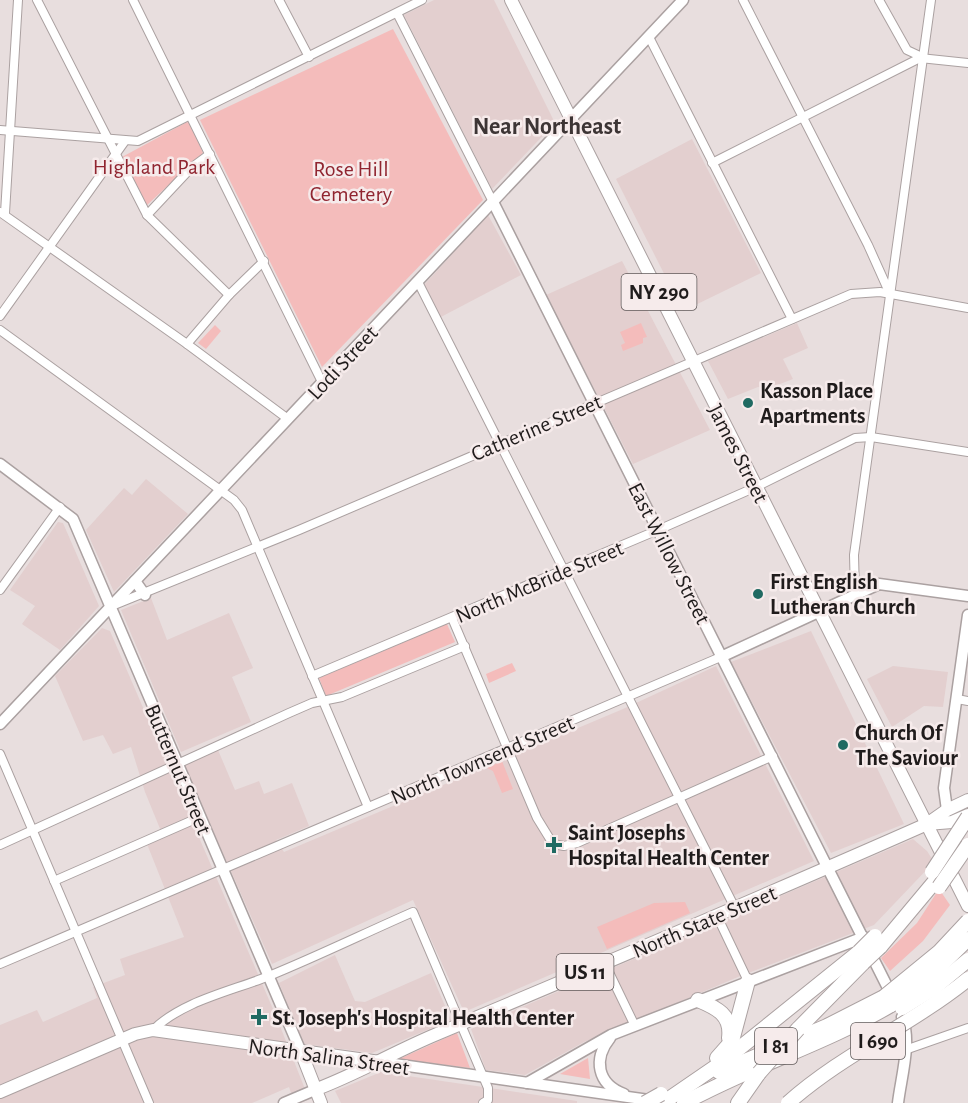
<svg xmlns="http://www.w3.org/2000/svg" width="968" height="1103" font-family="'Alegreya Sans',sans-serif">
	<rect width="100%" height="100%" fill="#e8dede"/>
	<!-- built -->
	<g fill="#e3cfcf">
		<polygon points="434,0 494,0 555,123 492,189 404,15"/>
		<polygon points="692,139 761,273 683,311 616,179"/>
		<polygon points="488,215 521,275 439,318 424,285"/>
		<polygon points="622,261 710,430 633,464 546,295"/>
		<polygon points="797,323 808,348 783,359 793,379 767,389 758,387 728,399 708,361"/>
		<polygon points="146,479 188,514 114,592 86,530 124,488 132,495"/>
		<polygon points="58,522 63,523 99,606 60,650 22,624 35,606 10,590"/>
		<polygon points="151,598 167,640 229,613 253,668 232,677 251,722 181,752 121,610"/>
		<polygon points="102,628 110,631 276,1016 305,1089 292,1096 289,1087 252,1103 0,1103 0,1025 37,1010 43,1022 97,998 93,987 125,975 120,959 184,937 147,844 163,836 145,792 131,747 113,754 103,735 83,741 55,676"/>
		<polygon points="811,631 904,824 831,853 731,662"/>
		<polygon points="716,666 814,861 464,1012 413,900 272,964 184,765 218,750 235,790 259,781 264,794 292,783 309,826 276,840 284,852 623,709"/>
		<polygon points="893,666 948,672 943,707 924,706 892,727 867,679"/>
		<polygon points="913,839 927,851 934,862 874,925 738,977 584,1042 525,1075 486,1070 471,1029"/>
		<polygon points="335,955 355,1001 365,1002 431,973 451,1020 372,1053 304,1044 279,983"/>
		<polygon points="381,1072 577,1101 577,1103 341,1103 335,1091"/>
	</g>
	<!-- green -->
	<g fill="#f4bcbb">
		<polygon points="393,29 483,200 322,367 200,120"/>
		<polygon points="187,122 190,123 203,153 146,206 122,157"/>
		<polygon points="641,323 647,337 643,338 643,343 623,351 621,345 625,343 620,332"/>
		<polygon points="215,325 221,331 206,349 198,343"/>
		<polygon points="447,624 455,642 326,696 319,678"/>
		<polygon points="512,663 516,671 489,683 486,674"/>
		<polygon points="502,761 513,789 502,793 493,771 487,768"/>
		<polygon points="939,889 950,905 923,941 890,971 881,958 917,923"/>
		<polygon points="685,902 690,913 607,949 597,927 654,903"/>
		<polygon points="457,1033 470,1068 399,1059"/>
		<polygon points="588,1058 590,1079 560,1074"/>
	</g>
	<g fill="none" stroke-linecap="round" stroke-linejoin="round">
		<!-- street casing -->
		<g stroke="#aba1a1" stroke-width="10">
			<g id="street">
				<polyline points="37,0 147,215 229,295"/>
				<polyline points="133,0 322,382"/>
				<polyline points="279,0 309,57"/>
				<polyline points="743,0 868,245 890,294"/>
				<polyline points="879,0 907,50 922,57"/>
				<polyline points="397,13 493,202"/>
				<polyline points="649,37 792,319"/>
				<polyline points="0,130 138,141 422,0"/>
				<polyline points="712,163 920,58 968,63"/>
				<polyline points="0,212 187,344 288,419"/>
				<polyline points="5,213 18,0"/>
				<polyline points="147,215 191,168 210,154"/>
				<polyline points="418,282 735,908"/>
				<polyline points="0,316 125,141"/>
				<polyline points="0,330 234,500 242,510 368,807"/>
				<polyline points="187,344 229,295 264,261"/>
				<polyline points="0,590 60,507"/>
				<polyline points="855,593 854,555 931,0"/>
				<polyline points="114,605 299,530 851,294 880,292 968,308"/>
				<polyline points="452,618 537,818 553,844 564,846 577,843 773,756"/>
				<polyline points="312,676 658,530 756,487 855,438 871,437 968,452"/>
				<polyline points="957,699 968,701"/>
				<polyline points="0,754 149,1103"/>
				<polyline points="0,845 289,713 312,703 342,697 465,646"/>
				<polyline points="54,881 200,817"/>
				<polyline points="717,916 748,981"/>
				<polyline points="0,964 723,656"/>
				<polyline points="605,964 635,1026"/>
				<path d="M153,1030C182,1001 232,991 269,976C318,956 365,933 413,912L488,1088V1100L483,1103"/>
				<polyline points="905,1050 968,1028"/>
			</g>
		</g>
		<!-- secondary casing -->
		<g stroke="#aba1a1" stroke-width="13">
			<g id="secondary">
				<polyline points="493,202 893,998"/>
				<polyline points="0,464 73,519 301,1052"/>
				<polyline points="135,581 145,595"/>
				<polyline points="723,656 879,584 968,596"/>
				<polyline points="0,724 683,0"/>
				<polyline points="947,810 944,788 968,615"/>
				<path d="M610,1038C593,1059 597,1084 624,1094"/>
				<polyline points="380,1062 670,1103"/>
				<polyline points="527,1083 611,1035 864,937"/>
				<polyline points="284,1103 317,1089"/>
				<path d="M898,1103C901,1077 912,1042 902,1017"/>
			</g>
		</g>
		<!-- primary casing -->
		<g stroke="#aba1a1" stroke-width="14">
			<g id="primary">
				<polyline points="511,0 968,906"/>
				<polyline points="927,824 952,822 968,815"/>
				<polyline points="301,1052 321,1103"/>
				<path d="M317,1089C359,1073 396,1051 437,1034C601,965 764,896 927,824L947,810L968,800"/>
				<polyline points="0,1092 135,1034 153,1030 380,1062"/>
			</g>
		</g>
		<!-- highway casing -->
		<g stroke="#aba1a1" stroke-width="16">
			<g id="highway">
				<polyline points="880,947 936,880"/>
				<path d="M698,1000C717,1008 732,1015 729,1038"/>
				<polyline points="798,1029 863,963"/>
				<polyline points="717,1058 732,1041 748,981"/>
				<polyline points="719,1072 827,1026 884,997"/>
				<polyline points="670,1098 721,1063 859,952"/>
				<path d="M684,1103C751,1066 825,1044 891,1005"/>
				<polyline points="738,1103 759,1073"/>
			</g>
		</g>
		<!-- street -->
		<use href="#street" stroke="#fff" stroke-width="8"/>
		<!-- secondary -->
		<use href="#secondary" stroke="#fff" stroke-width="10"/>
		<!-- primary -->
		<use href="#primary" stroke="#fff" stroke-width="12"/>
		<!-- highway -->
		<use href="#highway" stroke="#fff" stroke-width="14"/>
		<!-- highway-bridge casing -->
		<g stroke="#aba1a1" stroke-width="16" stroke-linecap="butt">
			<g id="highway-bridge">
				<polyline points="932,872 968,817"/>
				<polyline points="939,887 968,845"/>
				<polyline points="859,952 875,936"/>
				<polyline points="863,963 880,947"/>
				<polyline points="884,997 939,952 968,921"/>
				<polyline points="891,1005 928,978 968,939"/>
				<polyline points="902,1008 934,988 968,960"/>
				<polyline points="759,1073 798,1029"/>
				<polyline points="645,1103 661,1094"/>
				<path d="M788,1103C843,1054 911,1025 968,979"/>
			</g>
		</g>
		<!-- highway-bridge -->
		<use href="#highway-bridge" stroke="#fff" stroke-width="14"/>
	</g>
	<!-- markers -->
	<g fill="#206a62" stroke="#f6ebeb" stroke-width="2">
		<circle cx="748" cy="403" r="6"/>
		<circle cx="758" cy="594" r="6"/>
		<circle cx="843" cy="745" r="6"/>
		<path d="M551 836h6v6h6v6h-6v6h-6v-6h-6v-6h6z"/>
		<path d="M256 1008h6v6h6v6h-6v6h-6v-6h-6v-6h6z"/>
	</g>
	<g text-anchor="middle" stroke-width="5" stroke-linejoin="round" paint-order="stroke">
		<!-- shield labels -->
		<g fill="#f6ebeb" stroke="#605a5a" stroke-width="1.5">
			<rect x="621.5" y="274" width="75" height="36" rx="4.5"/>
			<rect x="556.5" y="954" width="57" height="36" rx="4.5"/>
			<rect x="851" y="1023" width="54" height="36" rx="4.5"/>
			<rect x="755" y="1028" width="42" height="36" rx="4.5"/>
		</g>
		<g font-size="21" font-weight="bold" fill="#201c1c">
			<text x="659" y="299">NY 290</text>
			<text x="585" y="979">US 11</text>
			<text x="878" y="1048">I 690</text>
			<text x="776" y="1053">I 81</text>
		</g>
		<!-- park labels -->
		<g font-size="22" fill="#902530" stroke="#f6ebeb">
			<text x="154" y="174">Highland Park</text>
			<text x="351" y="176">Rose Hill<tspan x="351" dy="25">Cemetery</tspan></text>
		</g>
		<!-- street labels -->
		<g font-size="22" fill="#201c1c" stroke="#f6ebeb">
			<text transform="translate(342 362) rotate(-47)" y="8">Lodi Street</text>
			<text transform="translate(536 427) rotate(-23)" y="8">Catherine Street</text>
			<text transform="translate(739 453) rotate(63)" y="8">James Street</text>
			<text transform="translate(670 553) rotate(63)" y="8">East Willow Street</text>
			<text transform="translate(539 581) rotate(-23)" y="8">North McBride Street</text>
			<text transform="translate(482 759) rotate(-23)" y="8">North Townsend Street</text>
			<text transform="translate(179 769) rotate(67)" y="8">Butternut Street</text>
			<text transform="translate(704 921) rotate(-23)" y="8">North State Street</text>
			<text transform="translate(329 1056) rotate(8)" y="8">North Salina Street</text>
		</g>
		<!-- poi labels -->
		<g font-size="22" font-weight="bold" fill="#201c1c" stroke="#f6ebeb" text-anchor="start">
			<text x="760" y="398">Kasson Place<tspan x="760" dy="25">Apartments</tspan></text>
			<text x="770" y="589">First English<tspan x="770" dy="25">Lutheran Church</tspan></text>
			<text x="855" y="740">Church Of<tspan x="855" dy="25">The Saviour</tspan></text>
			<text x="568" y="840">Saint Josephs<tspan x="568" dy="25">Hospital Health Center</tspan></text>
			<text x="272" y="1025">St. Joseph's Hospital Health Center</text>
		</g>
		<!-- neighbourhood labels -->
		<g font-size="24" font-weight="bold" fill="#3d3535" stroke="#f6ebeb">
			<text x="547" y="134">Near Northeast</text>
		</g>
	</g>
</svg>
